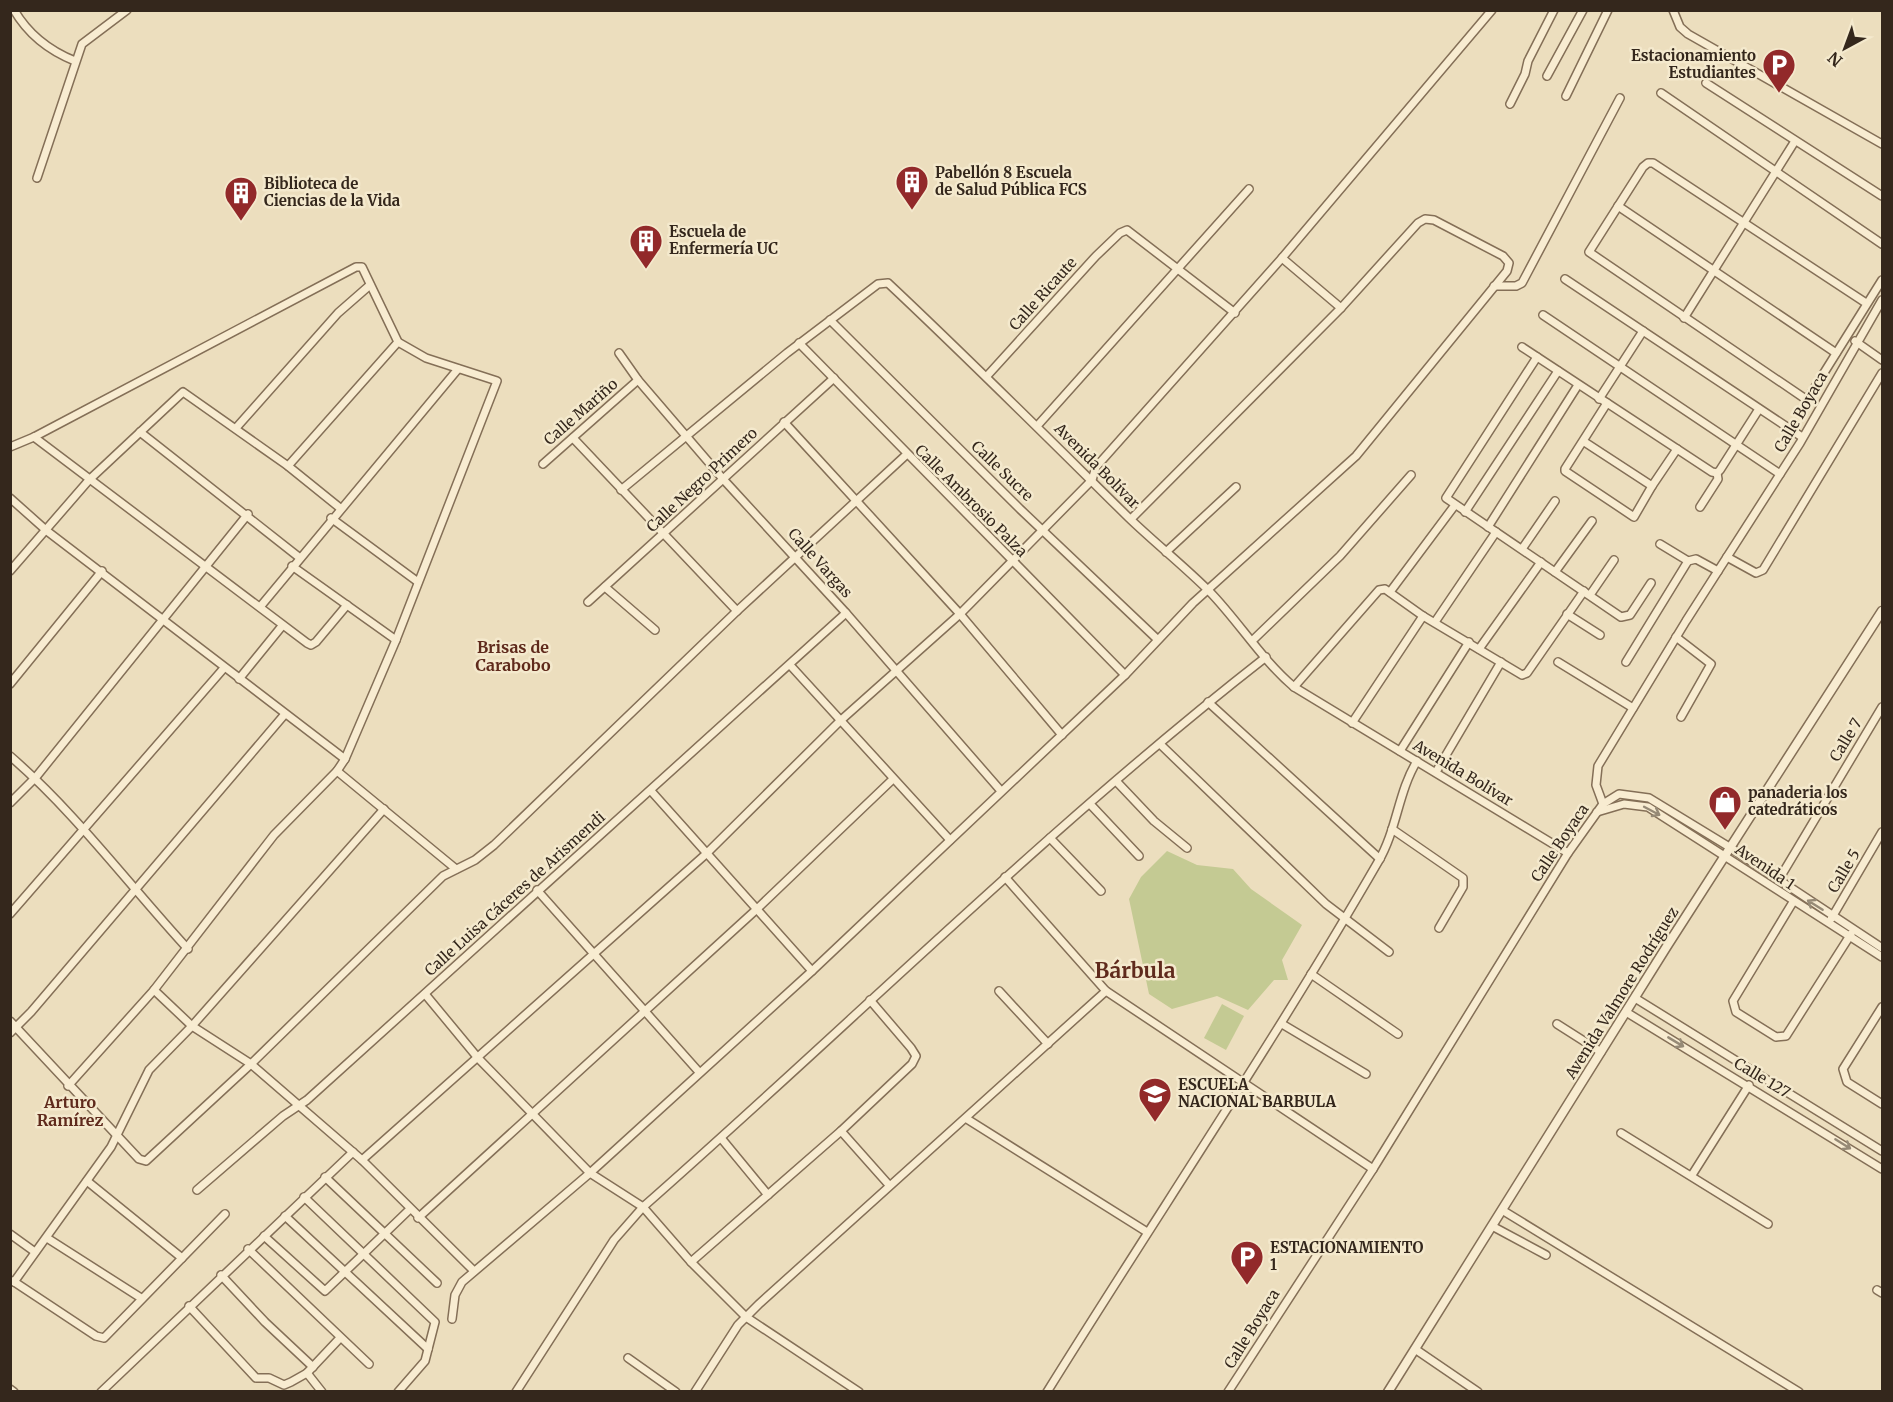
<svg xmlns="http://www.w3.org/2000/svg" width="1893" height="1402" font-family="Merriweather,serif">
	<rect width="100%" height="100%" fill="#ecdebe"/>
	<!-- green -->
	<g fill="#c4ca93">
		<polygon points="1167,851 1197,865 1233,869 1251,889 1302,925 1282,960 1288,980 1274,980 1248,1010 1217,996 1172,1009 1149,994 1129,899 1141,877"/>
		<polygon points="1222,1004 1244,1016 1226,1050 1204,1038"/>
	</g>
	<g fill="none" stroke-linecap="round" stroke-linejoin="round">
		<!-- minor casing -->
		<g stroke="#846f57" stroke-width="10">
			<g id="minor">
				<path d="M14,10C28,34 50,51 75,61"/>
				<polyline points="1673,10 1680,27 1688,34 1882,144"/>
				<polyline points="1547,76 1583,10"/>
				<polyline points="1706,83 1882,196"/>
				<polyline points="1661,93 1882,244"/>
				<polyline points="1566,96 1608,10"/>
				<polyline points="1510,104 1525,74 1528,61 1554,10"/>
				<polyline points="37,178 82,44 127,10"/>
				<polyline points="1618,206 1836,353"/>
				<polyline points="1282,258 1341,308"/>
				<polyline points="1565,279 1802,437"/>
				<polyline points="1494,286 1516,286 1522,283 1620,98"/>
				<polyline points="1866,303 1653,163 1648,163 1643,167 1589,252 1807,400 1882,280"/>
				<polyline points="1543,315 1780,474"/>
				<polyline points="1684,318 1795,141"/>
				<polyline points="830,320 1020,509 1157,639"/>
				<polyline points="1855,341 1882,360"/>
				<polyline points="799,343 1125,675"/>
				<polyline points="1522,347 1712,472 1717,473 1720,470 1759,409"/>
				<polyline points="619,353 638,380 723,479 846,613 1001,791"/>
				<polyline points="1537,357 1446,498 1621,617 1630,615 1651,583"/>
				<polyline points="987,376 1096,256 1120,233 1127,230 1235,313"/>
				<polyline points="1599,399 1643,331"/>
				<polyline points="784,422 960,614 1062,735"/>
				<polyline points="1038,425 1249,189"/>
				<polyline points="236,428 338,313 370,285"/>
				<polyline points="140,432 300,558"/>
				<polyline points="34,437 307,643 311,645 316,642 347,605"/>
				<polyline points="573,438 737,611"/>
				<polyline points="1583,441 1652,486 1634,517 1565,471 1565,469 1607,403"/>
				<polyline points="10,447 34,437 356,267 362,267 398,342 426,358 497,381 396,640 345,759 47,531 10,498"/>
				<polyline points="543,464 638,380"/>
				<polyline points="288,466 398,342"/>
				<polyline points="1652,486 1677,449"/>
				<path d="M621,490L787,353L878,284L888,283C970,360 1049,439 1129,518C1155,543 1184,566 1210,592C1239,622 1262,660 1294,687L1568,853"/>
				<polyline points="1700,507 1718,479 1717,473"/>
				<polyline points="1465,512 1558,371"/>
				<polyline points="331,518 418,582"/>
				<polyline points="1488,527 1578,385"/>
				<polyline points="1660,544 1688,561"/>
				<polyline points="1522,549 1555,501"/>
				<polyline points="1166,552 1236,487"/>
				<polyline points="1727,557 1756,573 1763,570 1882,373"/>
				<polyline points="292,566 396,640"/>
				<polyline points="10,571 89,480 183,392 288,466 340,508"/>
				<polyline points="1555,572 1592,521"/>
				<polyline points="605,587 655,630"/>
				<polyline points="1390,592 1455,505"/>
				<polyline points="1590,595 1614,560"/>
				<polyline points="588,602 834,378"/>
				<polyline points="260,607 458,369"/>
				<polyline points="1567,614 1600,635"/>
				<polyline points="1435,622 1496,532"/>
				<polyline points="1676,637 1711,664 1681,717"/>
				<polyline points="1253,640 1340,556 1411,475"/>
				<polyline points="1479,649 1541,562"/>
				<polyline points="1558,662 1633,708"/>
				<polyline points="1626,662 1688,561 1696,559 1718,571"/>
				<polyline points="790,665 950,840"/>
				<polyline points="239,679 282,626"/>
				<polyline points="10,684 102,571"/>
				<polyline points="1294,687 1379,590 1385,589 1423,616 1522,675 1527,673 1584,591"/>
				<polyline points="1208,702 1380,859"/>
				<polyline points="1352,723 1423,616"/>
				<polyline points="1161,745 1326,904 1389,952"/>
				<polyline points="1400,751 1469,642"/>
				<path d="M10,756C76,813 129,885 188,949"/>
				<polyline points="337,771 456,869"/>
				<polyline points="1436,772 1501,662"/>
				<polyline points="1117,782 1154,821 1187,848"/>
				<polyline points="652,792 812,971"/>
				<polyline points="10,803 36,777 248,514"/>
				<polyline points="1090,804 1139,856"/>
				<polyline points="1603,804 1619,794 1649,798 1731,848 1882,948"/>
				<polyline points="1597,812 1624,804 1648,807 1882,957"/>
				<polyline points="1392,829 1463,878 1463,887 1439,928"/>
				<polyline points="1050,838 1101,891"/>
				<polyline points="1005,877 1106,991 1373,1169"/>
				<polyline points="1778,881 1882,707"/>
				<polyline points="537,890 699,1072"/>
				<polyline points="1793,902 1733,1001 1736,1012 1776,1037 1786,1036 1851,934"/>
				<polyline points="10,914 224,668"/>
				<polyline points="1831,919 1882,832"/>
				<polyline points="1311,974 1398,1034"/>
				<polyline points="154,990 192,1026 251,1064 362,1160 474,1271"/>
				<polyline points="999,991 1048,1044"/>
				<polyline points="425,994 478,1058 590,1173 643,1207 691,1262 746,1317 859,1392"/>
				<polyline points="1635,998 1882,1151"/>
				<polyline points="1882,1007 1843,1069 1847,1082 1882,1104"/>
				<polyline points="1626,1012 1882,1169"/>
				<polyline points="10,1021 139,1159 146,1161 251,1064 443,876 475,860 494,845 737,611 906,455"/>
				<polyline points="1282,1024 1366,1074"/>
				<polyline points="1557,1024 1601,1052"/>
				<polyline points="10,1033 31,1012 285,714"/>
				<polyline points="68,1086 154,990 274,835 337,771 345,759"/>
				<polyline points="967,1119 1147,1232"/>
				<polyline points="841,1131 889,1185"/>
				<polyline points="1621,1133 1768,1224"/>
				<polyline points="721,1138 768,1195"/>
				<polyline points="362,1160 706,854 840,721 960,614 1092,480 1096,467 1282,258 1492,10"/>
				<polyline points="1692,1175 1749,1085"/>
				<polyline points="325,1177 437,1283"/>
				<polyline points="87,1181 182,1258"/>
				<polyline points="197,1190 283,1116 307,1100 846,613"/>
				<polyline points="304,1197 435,1322 425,1361 398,1392"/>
				<polyline points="1502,1210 1799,1392"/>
				<polyline points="285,1216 428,1349"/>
				<polyline points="418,1218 758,908 892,780"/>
				<polyline points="1492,1226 1546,1255"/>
				<polyline points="10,1234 35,1252"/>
				<polyline points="264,1236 325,1291 409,1210"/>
				<polyline points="47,1238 141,1298"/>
				<polyline points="248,1249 369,1364"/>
				<polyline points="691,1262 841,1131 912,1064 916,1056 911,1048 870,1000"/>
				<polyline points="221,1275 265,1322 313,1367"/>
				<polyline points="13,1281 96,1336 104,1338 225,1214"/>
				<polyline points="14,1282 111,1147 149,1070 192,1026 384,809"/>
				<polyline points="1877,1290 1882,1293"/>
				<polyline points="189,1306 256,1378 269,1378 284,1385 291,1382 307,1373 340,1338"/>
				<polyline points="452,1319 455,1295 462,1282 590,1173 812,971 1125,675 1193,603 1356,456 1507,271 1509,263 1503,256 1434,220 1425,219 1418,223 1341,308 1131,519"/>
				<polyline points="1415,1349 1478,1392"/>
				<polyline points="628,1358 676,1392"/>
				<polyline points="307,1373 322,1392"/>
				<polyline points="10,1389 14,1392"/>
				<polyline points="101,1392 353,1152"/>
				<path d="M516,1392L614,1240L643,1207C851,1024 1047,828 1266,657"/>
				<polyline points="695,1392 738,1325 759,1304 1106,991"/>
				<path d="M1047,1392C1157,1215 1274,1042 1378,862C1397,830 1398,792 1417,761"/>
				<polyline points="1228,1392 1373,1169 1568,853 1603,804 1596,785 1598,766 1686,621 1800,443 1882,300"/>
			</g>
		</g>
		<!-- tertiary casing -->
		<g stroke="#846f57" stroke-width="11">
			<polyline id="tertiary" points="1388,1392 1667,946 1882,611"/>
		</g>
		<!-- minor -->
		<use href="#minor" stroke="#f8ecd1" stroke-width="7"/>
		<!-- tertiary -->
		<use href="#tertiary" stroke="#f8ecd1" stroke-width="8"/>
	</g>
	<!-- one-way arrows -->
	<defs><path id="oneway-shaft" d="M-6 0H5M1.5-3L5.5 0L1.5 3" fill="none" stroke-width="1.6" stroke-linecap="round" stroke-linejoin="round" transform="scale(1.5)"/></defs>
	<g stroke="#968a76">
		<use href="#oneway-shaft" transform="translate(1652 811) rotate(28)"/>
		<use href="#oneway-shaft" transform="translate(1815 905) rotate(-148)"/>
		<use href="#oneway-shaft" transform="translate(1676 1042) rotate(31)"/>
		<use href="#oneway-shaft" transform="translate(1843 1144) rotate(32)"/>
	</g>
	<!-- icons -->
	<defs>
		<g id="parking-pin" transform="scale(1.725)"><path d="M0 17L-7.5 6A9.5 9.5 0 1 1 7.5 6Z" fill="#92292a" stroke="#f4e9cd"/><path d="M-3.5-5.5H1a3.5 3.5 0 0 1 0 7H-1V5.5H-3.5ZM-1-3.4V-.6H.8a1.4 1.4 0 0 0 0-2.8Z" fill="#fff"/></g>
		<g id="building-pin" transform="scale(1.725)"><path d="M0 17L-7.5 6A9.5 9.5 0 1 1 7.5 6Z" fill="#92292a" stroke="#f4e9cd"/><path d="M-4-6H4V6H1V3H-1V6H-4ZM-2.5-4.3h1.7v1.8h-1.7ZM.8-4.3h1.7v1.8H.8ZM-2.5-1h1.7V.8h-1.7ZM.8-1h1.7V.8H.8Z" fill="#fff"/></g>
		<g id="shop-pin" transform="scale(1.725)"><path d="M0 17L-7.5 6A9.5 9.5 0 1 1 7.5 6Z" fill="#92292a" stroke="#f4e9cd"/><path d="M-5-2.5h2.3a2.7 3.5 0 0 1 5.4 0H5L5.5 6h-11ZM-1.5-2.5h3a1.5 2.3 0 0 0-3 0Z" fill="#fff"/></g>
		<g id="school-pin" transform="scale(1.725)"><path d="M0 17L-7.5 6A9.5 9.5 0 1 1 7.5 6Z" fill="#92292a" stroke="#f4e9cd"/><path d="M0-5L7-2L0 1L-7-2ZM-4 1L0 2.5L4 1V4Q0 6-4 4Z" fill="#fff"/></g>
	</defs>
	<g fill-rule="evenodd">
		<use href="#parking-pin" x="1779" y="65"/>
		<use href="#building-pin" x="912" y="182"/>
		<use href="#building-pin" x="241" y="193"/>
		<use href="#building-pin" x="646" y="241"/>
		<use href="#shop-pin" x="1725" y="802"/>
		<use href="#school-pin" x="1155" y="1094"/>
		<use href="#parking-pin" x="1247" y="1257"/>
	</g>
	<g text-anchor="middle" stroke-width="5" stroke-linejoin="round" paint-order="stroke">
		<!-- poi labels -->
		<g font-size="15" font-weight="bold" fill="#34271c" stroke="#f4e9cd" text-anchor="start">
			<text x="1756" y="61" text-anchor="end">Estacionamiento<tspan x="1756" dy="17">Estudiantes</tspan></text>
			<text x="935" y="178">Pabellón 8 Escuela<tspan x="935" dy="17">de Salud Pública FCS</tspan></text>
			<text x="264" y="189">Biblioteca de<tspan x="264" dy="17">Ciencias de la Vida</tspan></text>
			<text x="669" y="237">Escuela de<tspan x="669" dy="17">Enfermería UC</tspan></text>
			<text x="1748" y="798">panaderia los<tspan x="1748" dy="17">catedráticos</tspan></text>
			<text x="1178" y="1090">ESCUELA<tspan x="1178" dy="17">NACIONAL BARBULA</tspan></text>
			<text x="1270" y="1253">ESTACIONAMIENTO<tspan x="1270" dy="17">1</tspan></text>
		</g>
		<!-- street labels -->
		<g font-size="15" fill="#34271c" stroke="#f4e9cd">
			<text transform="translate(1043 294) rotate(-48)" y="5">Calle Ricaute</text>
			<text transform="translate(581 412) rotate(-41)" y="5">Calle Mariño</text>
			<text transform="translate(1801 412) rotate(-60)" y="5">Calle Boyaca</text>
			<text transform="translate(1097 466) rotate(45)" y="5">Avenida Bolívar</text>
			<text transform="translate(1002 471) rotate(44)" y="5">Calle Sucre</text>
			<text transform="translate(702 480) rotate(-43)" y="5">Calle Negro Primero</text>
			<text transform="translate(971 501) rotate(45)" y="5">Calle Ambrosio Palza</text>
			<text transform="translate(820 563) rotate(48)" y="5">Calle Vargas</text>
			<text transform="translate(1846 740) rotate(-59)" y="5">Calle 7</text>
			<text transform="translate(1463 773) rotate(31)" y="5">Avenida Bolívar</text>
			<text transform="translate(1560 843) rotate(-56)" y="5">Calle Boyaca</text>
			<text transform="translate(1765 867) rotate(34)" y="5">Avenida 1</text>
			<text transform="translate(1844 871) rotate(-59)" y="5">Calle 5</text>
			<text transform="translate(515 894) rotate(-42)" y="5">Calle Luisa Cáceres de Arismendi</text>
			<text transform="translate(1622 993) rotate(-58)" y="5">Avenida Valmore Rodríguez</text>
			<text transform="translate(1762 1078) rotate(31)" y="5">Calle 127</text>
			<text transform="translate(1252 1329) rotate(-58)" y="5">Calle Boyaca</text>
		</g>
		<!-- neighbourhood labels -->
		<g font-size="16" font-weight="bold" fill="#5f2a1c" stroke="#f4e9cd">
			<text x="513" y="653">Brisas de<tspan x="513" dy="18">Carabobo</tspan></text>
			<text x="70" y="1108">Arturo<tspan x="70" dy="18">Ramírez</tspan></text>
		</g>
		<!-- district labels -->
		<g font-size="21" font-weight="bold" fill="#5f2a1c" stroke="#f4e9cd">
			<text x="1135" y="978">Bárbula</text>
		</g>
	</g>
	<!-- border -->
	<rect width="1893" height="1402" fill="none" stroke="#34271c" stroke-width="24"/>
	<!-- north arrow -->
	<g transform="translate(1845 48) rotate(221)" stroke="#f4e9cd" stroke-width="4.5" paint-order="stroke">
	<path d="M0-4.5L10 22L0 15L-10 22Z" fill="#34271c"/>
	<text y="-9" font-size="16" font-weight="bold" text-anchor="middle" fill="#34271c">N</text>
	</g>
</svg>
